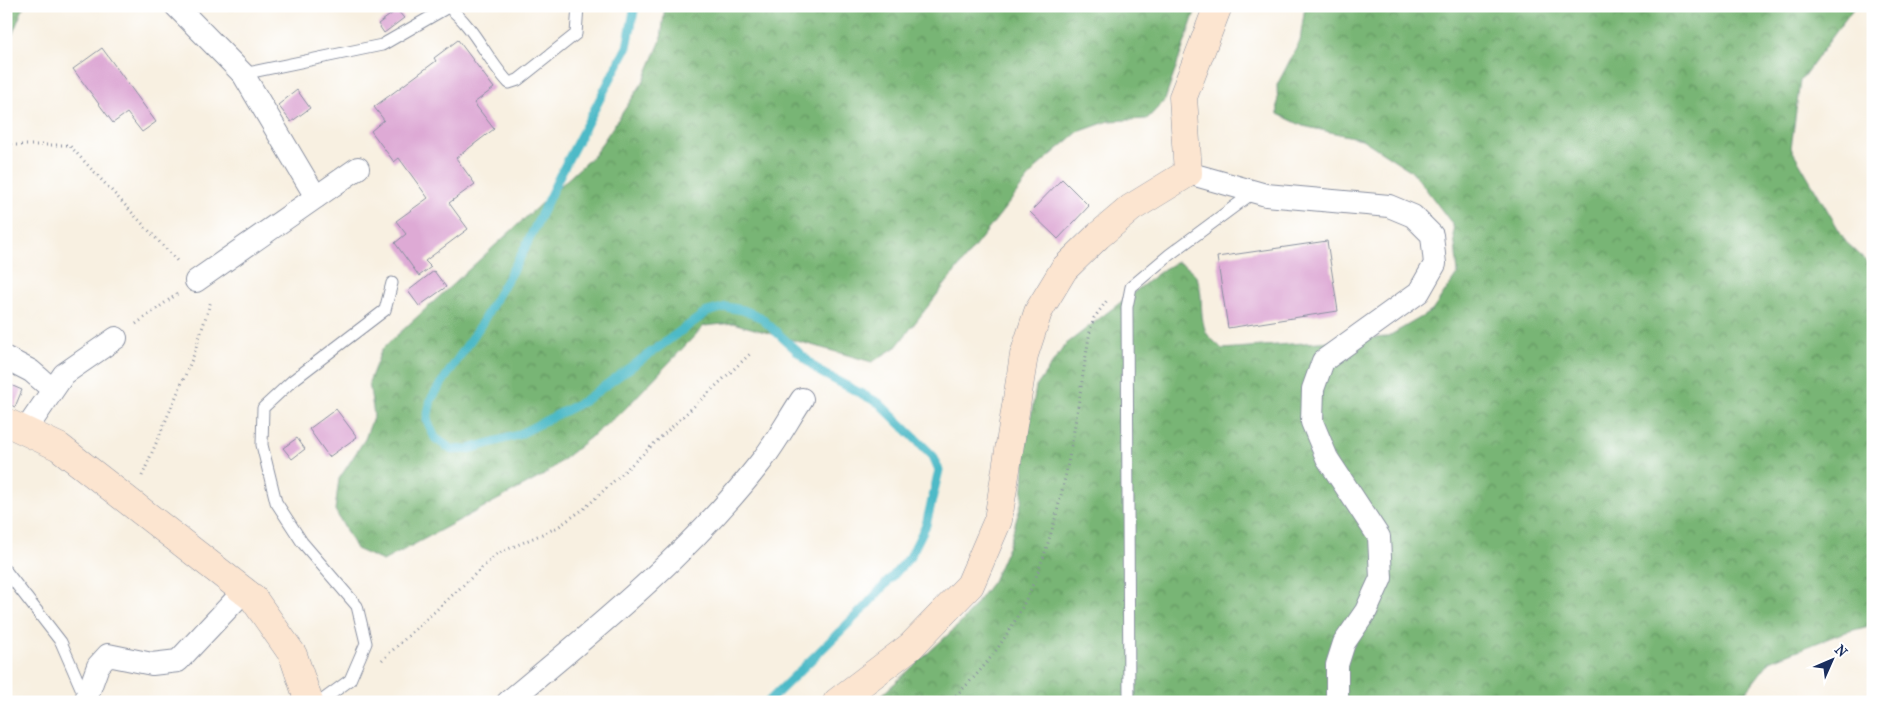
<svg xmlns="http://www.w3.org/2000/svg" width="1879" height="708" font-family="'IM FELL French Canon',serif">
	<defs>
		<pattern id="forest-crowns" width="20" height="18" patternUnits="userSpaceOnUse" patternTransform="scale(1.25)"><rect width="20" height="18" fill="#78b574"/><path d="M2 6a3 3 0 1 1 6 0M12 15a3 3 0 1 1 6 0" fill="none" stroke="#629462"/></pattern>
	</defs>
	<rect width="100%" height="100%" fill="#fff"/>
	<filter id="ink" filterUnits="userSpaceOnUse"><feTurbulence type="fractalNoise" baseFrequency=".02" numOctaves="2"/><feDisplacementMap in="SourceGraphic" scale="10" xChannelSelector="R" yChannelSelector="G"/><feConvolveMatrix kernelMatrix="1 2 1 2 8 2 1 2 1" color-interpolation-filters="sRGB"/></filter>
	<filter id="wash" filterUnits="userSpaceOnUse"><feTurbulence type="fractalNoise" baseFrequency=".0096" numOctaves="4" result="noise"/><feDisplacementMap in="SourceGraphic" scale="20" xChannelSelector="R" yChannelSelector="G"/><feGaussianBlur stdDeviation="1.12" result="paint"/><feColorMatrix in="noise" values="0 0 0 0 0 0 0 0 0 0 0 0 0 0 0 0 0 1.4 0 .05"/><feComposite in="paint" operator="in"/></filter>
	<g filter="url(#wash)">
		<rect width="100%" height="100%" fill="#f8f0e1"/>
		<!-- forest -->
		<g fill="url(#forest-crowns)" stroke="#4a7269">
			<polygon points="6,6 24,6 6,50"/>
			<polygon points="665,6 1197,6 1165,100 1147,119 1109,121 1078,132 1038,166 896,347 872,362 733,323 704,326 624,410 544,475 383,561 356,549 335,510 339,479 365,439 374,415 369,382 382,349 594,155 643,82 661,40"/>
			<path d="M1305,6H1855L1800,81L1791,148L1846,242L1873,267V625L1842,633L1770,661L1738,702H874L962,622L993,581L1010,542L1022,500L1025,452L1036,387L1065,345L1164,269L1177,262C1212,275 1195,305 1206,332C1209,338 1218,344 1222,349L1387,337L1432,311L1458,273L1453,225L1413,172L1362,139L1303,126L1278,114L1277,85L1300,41Z"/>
		</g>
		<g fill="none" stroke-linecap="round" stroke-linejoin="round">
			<!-- stream -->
			<polyline stroke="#4dbac7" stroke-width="9" points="635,6 627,47 560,175 523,252 480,326 431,399 427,420 435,438 452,450 469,449 518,435 584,401 707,312 726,307 743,310 760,317 820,372 879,403 933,456 939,470 926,525 910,557 863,609 768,702"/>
		</g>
		<g id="blocks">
			<!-- building -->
			<g fill="#deaad5">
				<polygon points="397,10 404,18 384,33 378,24"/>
				<polygon points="458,40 494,88 474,103 494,129 456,158 475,184 449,203 468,229 425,261 431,267 419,276 395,243 406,234 396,221 428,198 399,158 394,162 371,131 384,120 374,107 436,61 434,58"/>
				<polygon points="102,48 156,122 142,132 127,113 113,123 73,69"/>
				<polygon points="297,90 310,108 291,122 278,105"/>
				<polygon points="1062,179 1089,206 1058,239 1030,212"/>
				<polygon points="1327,241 1338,311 1228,328 1217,257"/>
				<polygon points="434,271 446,287 419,306 408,291"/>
				<polygon points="6,383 22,390 15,407 6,403"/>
				<polygon points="336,409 357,437 329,457 309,429"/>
				<polygon points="297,438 305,449 292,459 283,448"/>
			</g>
		</g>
	</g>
	<g filter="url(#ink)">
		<use href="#blocks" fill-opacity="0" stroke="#8a90a0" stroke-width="1"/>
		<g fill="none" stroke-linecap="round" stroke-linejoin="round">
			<!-- lane casing -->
			<g stroke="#8a90a0" stroke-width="13">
				<g id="lane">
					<path d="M243,74L382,45L448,7C474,26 487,60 509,83L518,80L576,34L578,6"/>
					<polyline points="6,571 61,642 85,697"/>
					<polyline points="320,702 350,680 366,643 357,606 302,542 276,502 262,445 263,408 292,381 385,310 392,283"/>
					<polyline points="1129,702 1127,307 1131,287 1169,255 1254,192"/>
				</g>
			</g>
			<!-- street casing -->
			<g stroke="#8a90a0" stroke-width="24">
				<g id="street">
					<polyline points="176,6 243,74 316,197"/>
					<polyline points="1188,173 1266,195 1389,206 1413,216 1432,235 1435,264 1419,292 1323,361 1313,389 1312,422 1327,458 1379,537 1381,578 1366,611 1344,643 1337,665 1337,702"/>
					<polyline points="196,281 358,168"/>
					<polyline points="6,358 31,371 52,389"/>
					<polyline points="25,431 64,374 116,338"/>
					<polyline points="85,702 98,666 108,655 152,664 178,661 244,591"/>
					<path d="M508,702C597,628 689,554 760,463C776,443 788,420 802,399"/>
				</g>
			</g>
			<!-- secondary casing -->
			<g stroke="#8a90a0" stroke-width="29">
				<g id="secondary">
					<polyline points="6,422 59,447 253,598 293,655 309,702"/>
					<polyline points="837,702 911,646 970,585 998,520 1024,355 1038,312 1064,269 1098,236 1131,208 1188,173 1183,97 1218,6"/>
				</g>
			</g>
			<!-- path -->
			<g stroke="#8a90a0" stroke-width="3" stroke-dasharray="1 4" stroke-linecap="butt">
				<polyline points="6,145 69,145 179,263"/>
				<polyline points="136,324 177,294"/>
				<polyline points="142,476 193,357 211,301"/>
				<polyline points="382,660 497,554 558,527 585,508 750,354"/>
				<path d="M948,702C1057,611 1068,461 1090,331L1094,318L1108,299"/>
			</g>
			<!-- lane -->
			<use href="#lane" stroke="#fff" stroke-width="11"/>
			<!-- street -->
			<use href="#street" stroke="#fff" stroke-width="22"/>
			<!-- secondary -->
			<use href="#secondary" stroke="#fce5d0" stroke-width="28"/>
		</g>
	</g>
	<!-- margin -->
	<rect width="1879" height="708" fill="none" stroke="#fff" stroke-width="25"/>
	<!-- north arrow -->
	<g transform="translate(1832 660) rotate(45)" stroke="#ffffff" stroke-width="4" paint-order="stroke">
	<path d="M0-4L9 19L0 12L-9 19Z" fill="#1b2f5e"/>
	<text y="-8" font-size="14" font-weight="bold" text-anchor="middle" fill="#1b2f5e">N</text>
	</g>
</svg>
